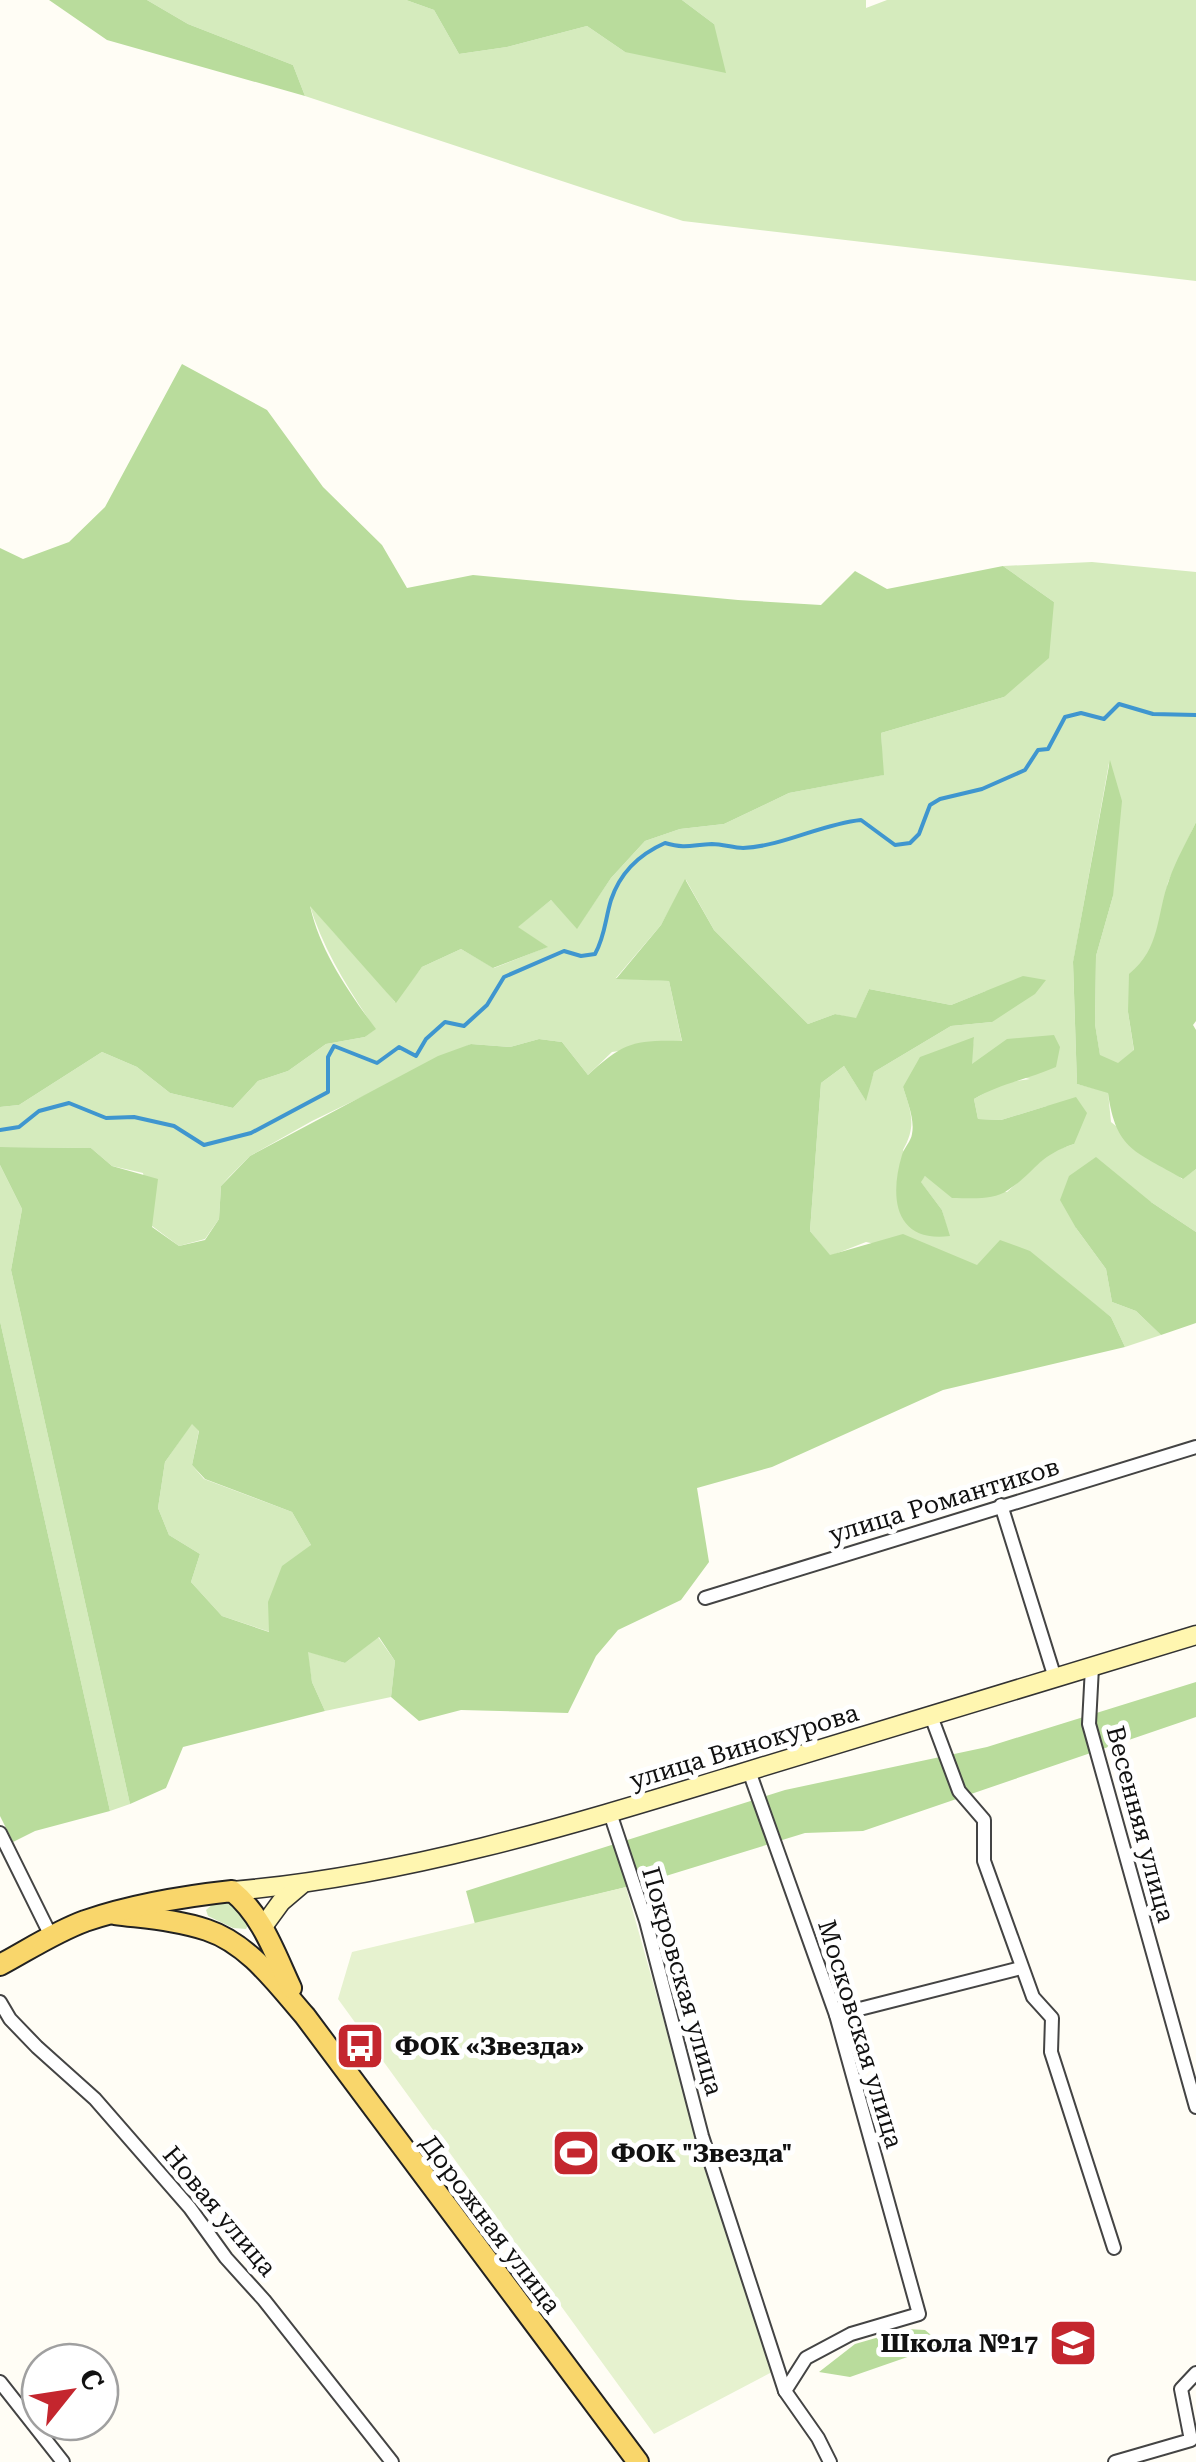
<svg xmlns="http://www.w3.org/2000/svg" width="1196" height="2462" font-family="'Roboto Serif',serif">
	<rect width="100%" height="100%" fill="#fffdf5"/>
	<!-- green -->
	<g fill="#d5ebbd" fill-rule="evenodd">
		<polygon points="147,0 406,0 434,10 459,54 507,47 587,26 625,52 714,24 682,0 866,0 866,8 887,0 1196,0 1196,281 683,221 305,96 293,65 188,24"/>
		<path d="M1092,562L1196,572V822L1168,882L1157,939L1142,964L1128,1012L1134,1051L1118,1064L1100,1056L1095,1024L1096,956L1113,896V877L1109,763L1073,963L1077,1084L1108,1092L1111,1122L1182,1179L1196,1169V1232L1151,1202L1076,1228L1106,1269L1112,1302L1136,1311L1161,1335L1125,1347L1111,1317L1071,1286L866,1242L830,1256L810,1231L821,1083L844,1066L865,1099L874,1072L951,1026L992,1022L986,991L951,1005L869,989L856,1019L835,1014L808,1024L714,930L686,880L661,925L616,978L669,981L682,1042L612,1052L588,1075L562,1042L539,1039L510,1047L471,1044L312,1121L250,1156L229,1177L221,1186L219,1219L205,1239L179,1246L152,1226L143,1173L112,1166L91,1148L0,1147V1107L19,1105L102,1052L137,1067L170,1093L233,1108L258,1081L288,1071L326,1044L365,1037L375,1029C348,988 323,950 309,903C336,938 368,967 395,1002L422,967L461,949L494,968L547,947L517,927L551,900L577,928L611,878L645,841L680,829L724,824L789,793L883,775L881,733L1004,697L1054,602L1003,566ZM974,1038L970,1065L1030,1079L1003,1083L974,1099L978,1119L1001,1120L1047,1106L1074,1144L1051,1152L1007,1192L925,1176L920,1181L942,1210L949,1236L903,1150C917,1126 911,1112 903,1087Z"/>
		<polygon points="0,1165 22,1209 11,1270 130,1804 110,1811 0,1321"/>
		<polygon points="192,1423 199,1430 192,1465 204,1479 292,1512 311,1545 270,1632 222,1616 191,1582 200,1554 169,1535 158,1508 165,1462"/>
		<polygon points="378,1637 395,1661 391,1697 325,1711 312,1682 307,1651 345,1663"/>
		<polygon points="224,1902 238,1905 250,1921 246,1929 233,1928 208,1916 206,1910 214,1903"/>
	</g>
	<!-- forest -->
	<g fill="#b9dc9c" fill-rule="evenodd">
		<polygon points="49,0 147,0 188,24 293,65 305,96 107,40"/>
		<polygon points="406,0 682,0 714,24 726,73 625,52 587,26 507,47 459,54 434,10"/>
		<path d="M182,364L267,410L323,487L382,545L407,588L473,575L738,600L821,605L855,571L887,589L1003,566L1054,602L1049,658L1004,697L881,733L884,775L789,793L724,824L680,829L645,841L611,878L577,929L551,900L518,927L548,947L493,968L461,949L422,967L396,1003L310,906C320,951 348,991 376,1029L365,1037L326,1044L288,1071L258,1081L233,1108L170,1093L137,1067L102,1052L19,1105L0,1107V548L23,559L69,542L105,507Z"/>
		<path d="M1110,760L1122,801L1113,896L1096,956L1095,1024L1100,1055L1118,1063L1134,1050L1128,1012L1129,974C1161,948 1156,916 1169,880C1176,860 1187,841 1196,822V1021L1193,1025L1196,1030V1169L1183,1179C1136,1151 1116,1151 1108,1093L1077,1084L1073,962Z"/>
		<path d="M685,879L714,930L808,1024L835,1014L856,1018L869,989L951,1005L1023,976L1046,980L1035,994L992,1022L951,1026L874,1072L866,1101L844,1066L821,1083L810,1231L830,1255L903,1234L977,1265L1000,1240L1030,1251L1111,1317L1125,1347L943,1390L772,1467L697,1488L709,1562L681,1600L618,1630L596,1656L568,1713L461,1710L419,1721L391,1697L395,1661L379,1637L345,1663L308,1652L312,1682L325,1711L183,1747L166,1788L130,1804L11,1270L22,1209L0,1165V1147L91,1148L112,1166L158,1179L152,1227L179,1246L205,1240L219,1219L221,1186L250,1156L438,1056L471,1044L510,1047L539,1039L562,1042L588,1075C624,1042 634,1040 682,1041L669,981L616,979L661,925ZM192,1424L199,1431L192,1465L205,1479L292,1512L311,1545L282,1566L268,1602L269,1632L222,1616L191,1582L200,1554L169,1535L158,1508L165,1462Z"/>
		<path d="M1054,1035L1060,1047L1056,1067C1028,1079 1000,1084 974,1099L978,1119L1001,1120L1076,1097L1087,1113L1074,1144C1037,1156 1036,1172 1008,1190C993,1201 970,1198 952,1198L925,1176L921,1182L942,1210L950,1236C895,1243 889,1198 902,1155C904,1148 911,1141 912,1134C915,1119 907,1101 903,1087L920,1057L974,1037L972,1064L1007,1039Z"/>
		<polygon points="1096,1157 1151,1202 1196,1232 1196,1323 1161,1335 1136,1311 1112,1302 1106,1269 1076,1228 1060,1200 1069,1176"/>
		<polygon points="0,1321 110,1811 35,1831 13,1842 0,1816"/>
		<polygon points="1196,1682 1196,1717 863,1831 805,1833 643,1883 475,1924 466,1891 785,1790 987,1747"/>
		<polygon points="907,2329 925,2330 943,2345 942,2349 919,2353 850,2377 819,2372 855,2344"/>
	</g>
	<!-- pitch -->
	<polygon fill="#e6f2cf" points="626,1887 697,2138 772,2365 772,2372 654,2434 338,1999 352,1952"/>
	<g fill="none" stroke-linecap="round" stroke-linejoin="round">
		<!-- stream -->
		<path stroke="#3f96cf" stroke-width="4" d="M0,1130L19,1127L39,1111L69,1103L106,1118L134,1117L174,1126L204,1145L251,1133L328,1092V1057L334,1046L377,1063L399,1047L416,1056L426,1039L445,1022L464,1026L487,1005L504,977L564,951L581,956L595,954C605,936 605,920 611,900C620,873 640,854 665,843C686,849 691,845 712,844C723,844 733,848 743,848C784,846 821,824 861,820L895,845L910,843L919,834L930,805L940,799L982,789L1025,770L1038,750L1048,749L1065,717L1081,713L1104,719L1119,704L1153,714L1196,715"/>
		<!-- street casing -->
		<g stroke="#444" stroke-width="16">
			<g id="street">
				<polyline points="1001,1505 1055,1678"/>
				<polyline points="705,1598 1196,1447"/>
				<polyline points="1092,1667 1089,1724 1196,2107"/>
				<polyline points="931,1716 959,1791 984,1820 984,1861 1033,1997 1052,2018 1051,2052 1114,2248"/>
				<polyline points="749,1771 836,2015 919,2314 851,2334 806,2358 785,2391 818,2438 830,2462"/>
				<polyline points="610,1813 646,1921 702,2136 785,2391"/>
				<polyline points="0,1833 51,1936"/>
				<polyline points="0,2002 10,2019 37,2047 95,2099 190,2208 226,2258 264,2300 392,2462"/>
				<polyline points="836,2015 1021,1968"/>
				<polyline points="0,2382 63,2462"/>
				<polyline points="1115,2462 1191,2440 1181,2389 1196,2373"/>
			</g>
		</g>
		<!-- secondary casing -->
		<g stroke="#333" stroke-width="21">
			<g id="secondary">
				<path d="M232,1891C405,1876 568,1826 732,1776C887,1729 1042,1682 1196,1635"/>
				<polyline points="262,1928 281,1902 301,1885"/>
			</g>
		</g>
		<!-- primary casing -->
		<g stroke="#222" stroke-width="24">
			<g id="primary">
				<path d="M115,1914C145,1918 178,1920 207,1930C249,1944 277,1984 305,2016L638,2462"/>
				<path d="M0,1965C28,1950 55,1932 85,1921C129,1906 186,1896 232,1891C262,1915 275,1954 291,1988"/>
			</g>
		</g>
		<!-- street -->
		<use href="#street" stroke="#fff" stroke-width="12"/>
		<!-- secondary -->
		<use href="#secondary" stroke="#fff6b0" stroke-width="18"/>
		<!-- primary -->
		<use href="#primary" stroke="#f9d66b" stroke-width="20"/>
	</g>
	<!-- icons -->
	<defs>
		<g id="bus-square" transform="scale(2.5)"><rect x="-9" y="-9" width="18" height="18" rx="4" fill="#c4262e" stroke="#fff"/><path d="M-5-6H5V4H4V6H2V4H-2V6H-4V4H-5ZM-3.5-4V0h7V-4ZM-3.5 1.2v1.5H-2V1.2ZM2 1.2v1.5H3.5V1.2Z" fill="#fff"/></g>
		<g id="stadium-square" transform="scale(2.5)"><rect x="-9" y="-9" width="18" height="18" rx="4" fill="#c4262e" stroke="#fff"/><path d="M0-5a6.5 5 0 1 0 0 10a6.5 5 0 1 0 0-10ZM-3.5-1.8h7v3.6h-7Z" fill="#fff"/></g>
		<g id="school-square" transform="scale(2.5)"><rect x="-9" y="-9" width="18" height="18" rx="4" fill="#c4262e" stroke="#fff"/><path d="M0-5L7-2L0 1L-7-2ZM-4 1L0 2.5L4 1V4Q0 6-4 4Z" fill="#fff"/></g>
	</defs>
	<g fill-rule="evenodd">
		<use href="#bus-square" x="360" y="2046"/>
		<use href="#stadium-square" x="576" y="2153"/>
		<use href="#school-square" x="1073" y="2343"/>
	</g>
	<g text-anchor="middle" stroke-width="10" stroke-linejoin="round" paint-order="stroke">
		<!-- street labels -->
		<g font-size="25" fill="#111" stroke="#fff">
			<text transform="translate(944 1500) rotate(-17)" y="9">улица Романтиков</text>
			<text transform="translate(744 1746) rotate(-17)" y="9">улица Винокурова</text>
			<text transform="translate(1141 1824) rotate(75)" y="9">Весенняя улица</text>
			<text transform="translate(683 1981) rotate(74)" y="9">Покровская улица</text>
			<text transform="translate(861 2034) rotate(73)" y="9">Московская улица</text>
			<text transform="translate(220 2211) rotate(50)" y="9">Новая улица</text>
			<text transform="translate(491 2224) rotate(53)" y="9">Дорожная улица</text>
		</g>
		<!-- poi labels -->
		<g font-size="25" font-weight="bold" fill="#111" stroke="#fff" text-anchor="start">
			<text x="395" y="2055">ФОК «Звезда»</text>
			<text x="611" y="2162">ФОК "Звезда"</text>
			<text x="1038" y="2352" text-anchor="end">Школа №17</text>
		</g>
	</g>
	<!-- north arrow -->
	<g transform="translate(70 2392) rotate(60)"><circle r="48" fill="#ffffff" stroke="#a0a0a0" stroke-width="2.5"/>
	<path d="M0-8L18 38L0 25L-18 38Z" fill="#c4262e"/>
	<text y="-15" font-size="28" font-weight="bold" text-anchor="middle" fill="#111111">С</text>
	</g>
</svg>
